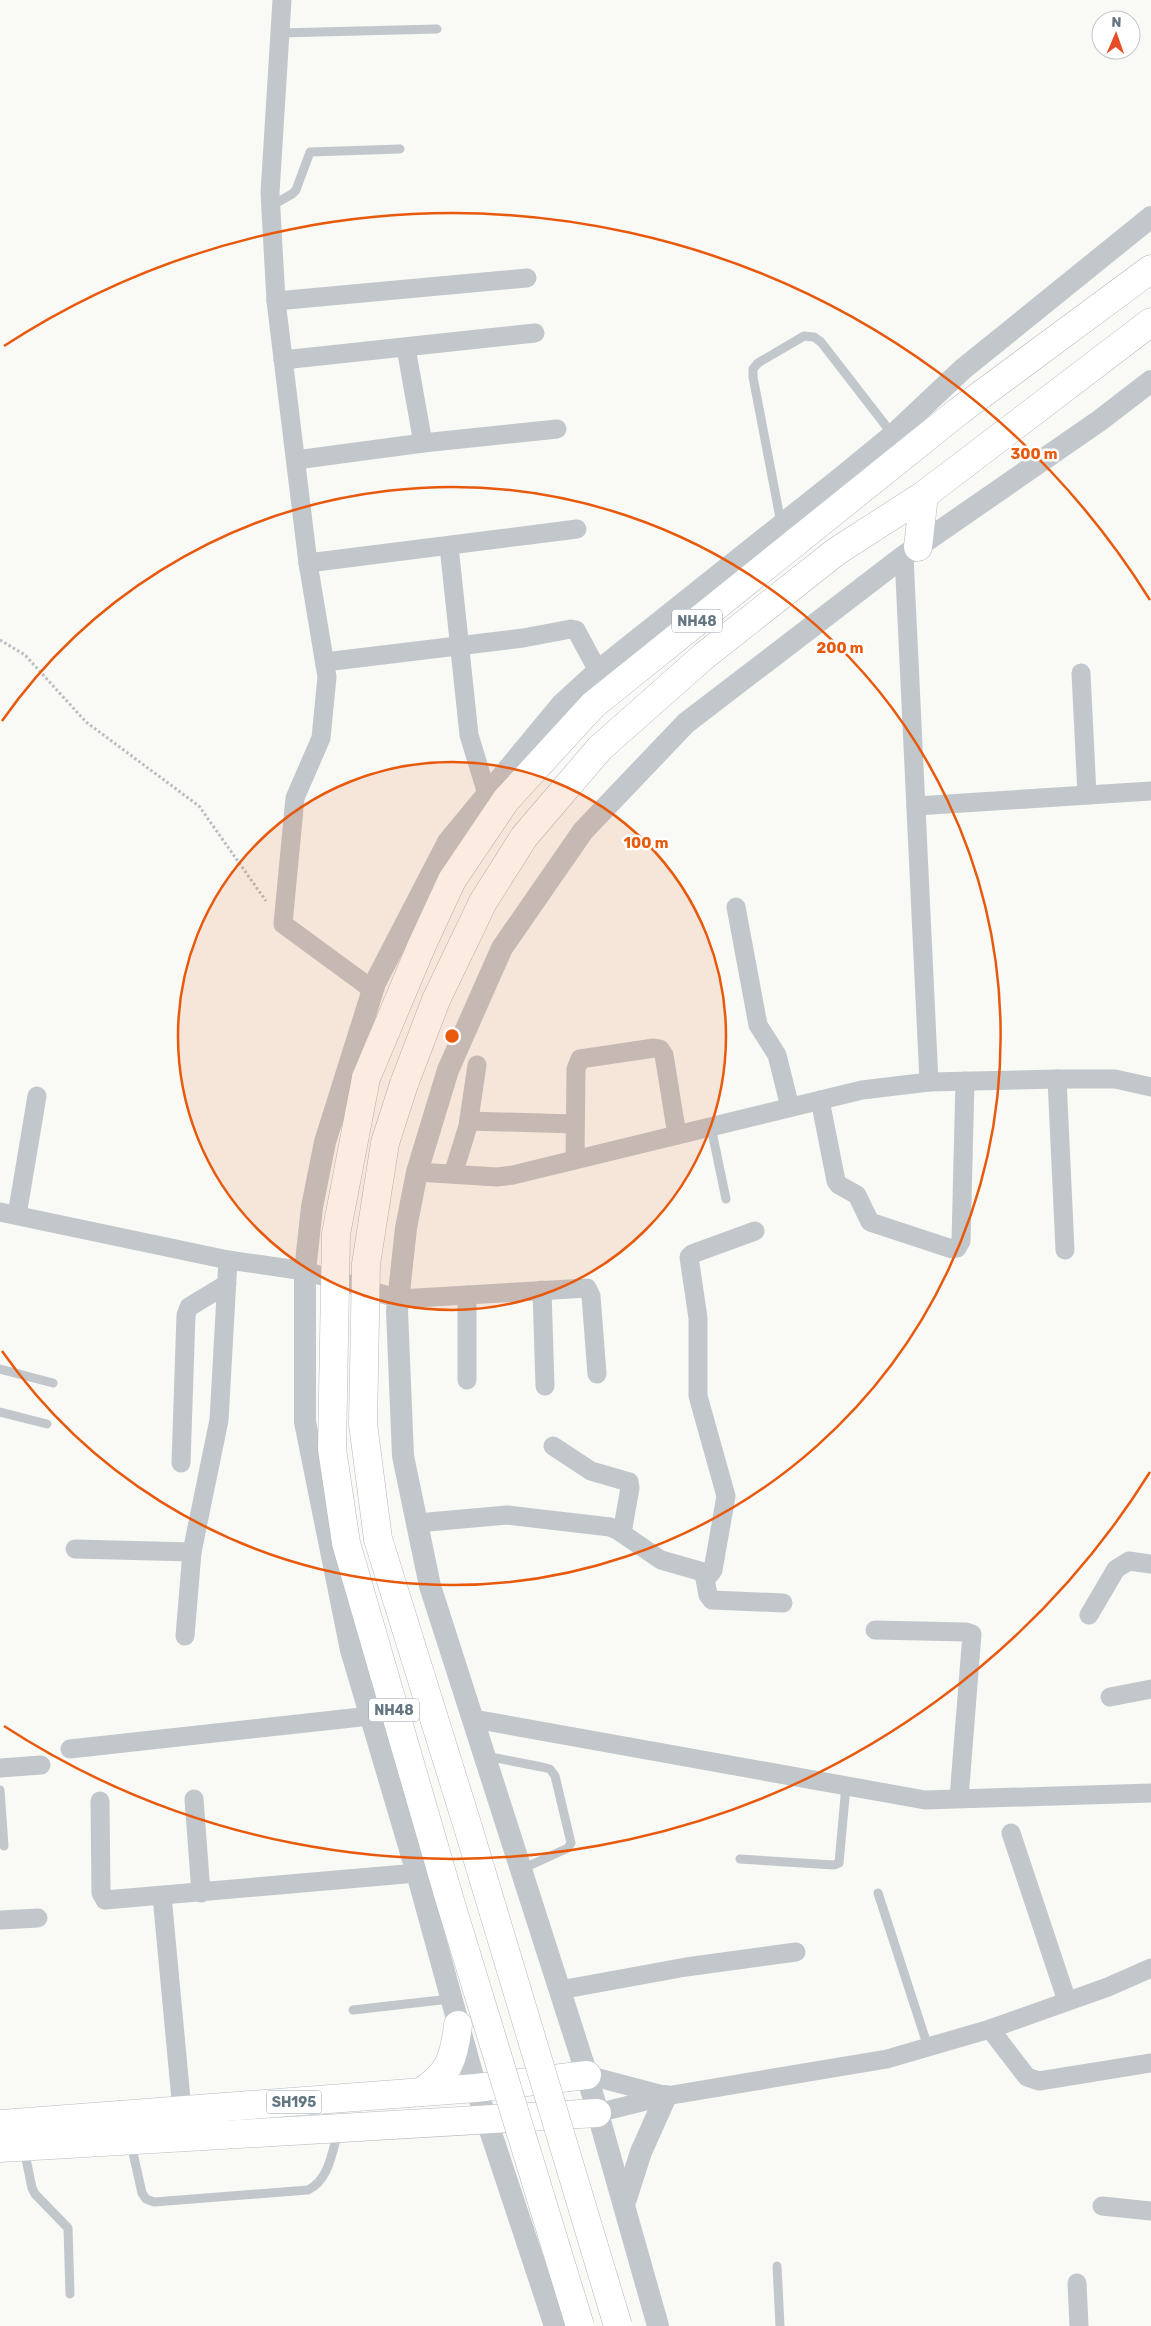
<svg xmlns="http://www.w3.org/2000/svg" width="1151" height="2326" font-family="Rubik,sans-serif">
	<rect width="100%" height="100%" fill="#f9f9f6"/>
	<g fill="none" stroke-linecap="round" stroke-linejoin="round">
		<!-- primary casing -->
		<g stroke="#b5bbbf" stroke-width="29">
			<g id="primary">
				<path d="M421,2092C450,2073 454,2058 458,2025"/>
				<polyline points="0,2124 476,2088 587,2075"/>
				<polyline points="0,2148 597,2113"/>
			</g>
		</g>
		<!-- trunk casing -->
		<g stroke="#b5babd" stroke-width="29">
			<g id="trunk">
				<polyline points="918,547 924,495"/>
				<polyline points="366,1078 422,945 452,880 506,800 593,705 959,411 1151,269"/>
				<polyline points="404,1084 436,1000 483,902 524,837 600,748 704,656 837,551 924,495 1151,322"/>
			</g>
		</g>
		<!-- path -->
		<polyline stroke="#babec1" stroke-width="3" stroke-dasharray="2.5 2.5" stroke-linecap="butt" points="0,640 25,655 86,722 199,806 266,901"/>
		<!-- service -->
		<g stroke="#c2c7cb" stroke-width="9">
			<polyline points="280,33 437,29"/>
			<polyline points="271,206 292,194 296,190 310,152 400,149"/>
			<polyline points="781,523 753,377 753,369 758,363 804,336 814,337 821,342 893,435"/>
			<polyline points="711,1127 726,1199"/>
			<polyline points="0,1369 53,1383"/>
			<polyline points="0,1412 47,1424"/>
			<polyline points="486,1756 542,1767 550,1769 555,1776 571,1843 568,1848 522,1869"/>
			<polyline points="0,1790 4,1846"/>
			<polyline points="740,1859 834,1865 839,1863 846,1786"/>
			<polyline points="878,1893 928,2047"/>
			<polyline points="353,2010 450,1999"/>
			<path d="M131,2144L142,2193L146,2199L154,2202L308,2190C329,2180 332,2152 338,2132"/>
			<polyline points="24,2149 32,2188 35,2194 68,2228 70,2294"/>
			<polyline points="777,2266 780,2326"/>
		</g>
		<!-- minor -->
		<g stroke="#c2c7cb" stroke-width="19">
			<polyline points="282,0 270,193 276,301 308,563 327,677 321,738 295,798 283,924 373,990"/>
			<polyline points="276,301 527,278"/>
			<polyline points="406,348 423,443"/>
			<polyline points="283,360 535,333"/>
			<polyline points="296,460 423,443 557,429"/>
			<polyline points="449,546 469,735 487,794"/>
			<polyline points="904,556 929,1082"/>
			<polyline points="308,563 577,529"/>
			<polyline points="325,662 523,638 571,629 576,630 598,671"/>
			<polyline points="1081,673 1087,795"/>
			<polyline points="916,806 1151,791"/>
			<polyline points="736,907 758,1025 777,1055 790,1107"/>
			<polyline points="1057,1079 1065,1250"/>
			<polyline points="820,1100 836,1181 839,1185 857,1195 870,1222 952,1249 957,1248 961,1241 965,1081"/>
			<polyline points="469,1121 575,1124"/>
			<polyline points="575,1160 576,1069 580,1059 654,1048 660,1049 664,1055 677,1135"/>
			<polyline points="417,1172 497,1177 513,1175 862,1090 929,1082 1057,1079 1115,1079 1151,1087"/>
			<polyline points="453,1174 468,1126 477,1065"/>
			<polyline points="0,1212 228,1260 305,1271 399,1299 587,1288 591,1296 597,1374"/>
			<polyline points="17,1215 37,1096"/>
			<polyline points="542,1290 545,1386"/>
			<polyline points="467,1295 467,1380"/>
			<polyline points="553,1446 591,1471 629,1482 630,1488 622,1533"/>
			<polyline points="181,1463 186,1315 189,1307 227,1284"/>
			<polyline points="417,1523 507,1515 610,1527 617,1530 661,1560 710,1574 713,1570 726,1496 698,1396 698,1318 689,1257 692,1254 755,1231"/>
			<polyline points="75,1549 192,1552"/>
			<polyline points="704,1573 708,1595 712,1600 783,1603"/>
			<polyline points="1089,1615 1116,1569 1129,1561 1151,1564"/>
			<polyline points="875,1630 966,1632 972,1634 959,1798"/>
			<polyline points="185,1636 192,1552 219,1420 228,1260"/>
			<polyline points="1110,1697 1151,1689"/>
			<polyline points="474,1719 925,1800 1151,1793"/>
			<polyline points="70,1749 370,1716"/>
			<polyline points="0,1768 41,1765"/>
			<polyline points="194,1799 201,1893"/>
			<polyline points="100,1801 101,1893 105,1900 417,1873"/>
			<polyline points="1011,1833 1067,2001"/>
			<polyline points="162,1896 182,2110"/>
			<polyline points="0,1920 38,1918"/>
			<polyline points="560,1990 686,1967 796,1952"/>
			<polyline points="990,2029 1027,2077 1039,2081 1151,2063"/>
			<polyline points="587,2075 663,2095"/>
			<polyline points="597,2113 666,2096 887,2059 990,2029 1108,1987 1151,1968"/>
			<polyline points="1102,2206 1151,2211"/>
			<polyline points="1077,2283 1079,2326"/>
		</g>
		<!-- tertiary -->
		<g stroke="#c2c7cb" stroke-width="22">
			<polyline points="624,2205 641,2152 666,2096"/>
			<polyline points="555,2326 476,2088 417,1873 351,1650 305,1422 305,1271 312,1207 325,1142 375,983 448,842 562,704 598,671 838,480 893,435 963,369 1151,217"/>
			<polyline points="658,2326 587,2075 430,1586 403,1456 397,1311 406,1228 417,1172 448,1070 502,948 583,831 686,723 904,556 1099,421 1151,381"/>
		</g>
		<!-- primary -->
		<use href="#primary" stroke="#fff" stroke-width="28"/>
		<!-- trunk -->
		<use href="#trunk" stroke="#fff" stroke-width="28"/>
		<!-- trunk-bridge casing -->
		<g stroke="#b5babd" stroke-width="29" stroke-linecap="butt">
			<g id="trunk-bridge">
				<polyline points="366,1078 336,1234 332,1449 346,1543 450,1901 580,2326"/>
				<polyline points="404,1084 385,1143 366,1264 363,1424 378,1539 467,1824 618,2326"/>
			</g>
		</g>
		<!-- trunk-bridge -->
		<use href="#trunk-bridge" stroke="#fff" stroke-width="28"/>
	</g>
	<!-- distance rings -->
	<circle cx="452" cy="1036" r="274" fill="#e8590c" fill-opacity=".12"/>
	<g fill="none" stroke="#e8590c" stroke-width="2.5">
		<circle cx="452" cy="1036" r="274"/>
		<path d="M2 721A549 549 0 1 1 2 1351"/>
		<path d="M1150 1472A823 823 0 0 1 4 1726M4 346A823 823 0 0 1 1150 600"/>
	</g>
	<g text-anchor="middle" stroke-width="5" stroke-linejoin="round" paint-order="stroke">
		<!-- shield labels -->
		<g fill="#fff" stroke="#929fa8" stroke-width="1">
			<rect x="672" y="609.5" width="50" height="23" rx="4"/>
			<rect x="369" y="1698.5" width="50" height="23" rx="4"/>
			<rect x="266.5" y="2090.5" width="55" height="23" rx="4"/>
		</g>
		<g font-size="14" font-weight="bold" fill="#637682">
			<text x="697" y="626">NH48</text>
			<text x="394" y="1715">NH48</text>
			<text x="294" y="2107">SH195</text>
		</g>
	</g>
	<circle cx="452" cy="1036" r="8" fill="#e8590c" stroke="#fff" stroke-width="2.5"/>
	<g font-size="15" text-anchor="middle" font-weight="bold" fill="#e8590c" stroke="#fff" stroke-width="5" stroke-linejoin="round" paint-order="stroke">
		<text x="1034" y="459">300 m</text>
		<text x="840" y="653">200 m</text>
		<text x="646" y="848">100 m</text>
	</g>
	<!-- north arrow -->
	<g transform="translate(1116 35) rotate(2)"><circle r="24" fill="#ffffff" stroke="#c1c8cd"/>
	<path d="M0-4L9 19L0 12L-9 19Z" fill="#e74d28"/>
	<text y="-8" font-size="14" font-weight="bold" text-anchor="middle" fill="#637682">N</text>
	</g>
</svg>
